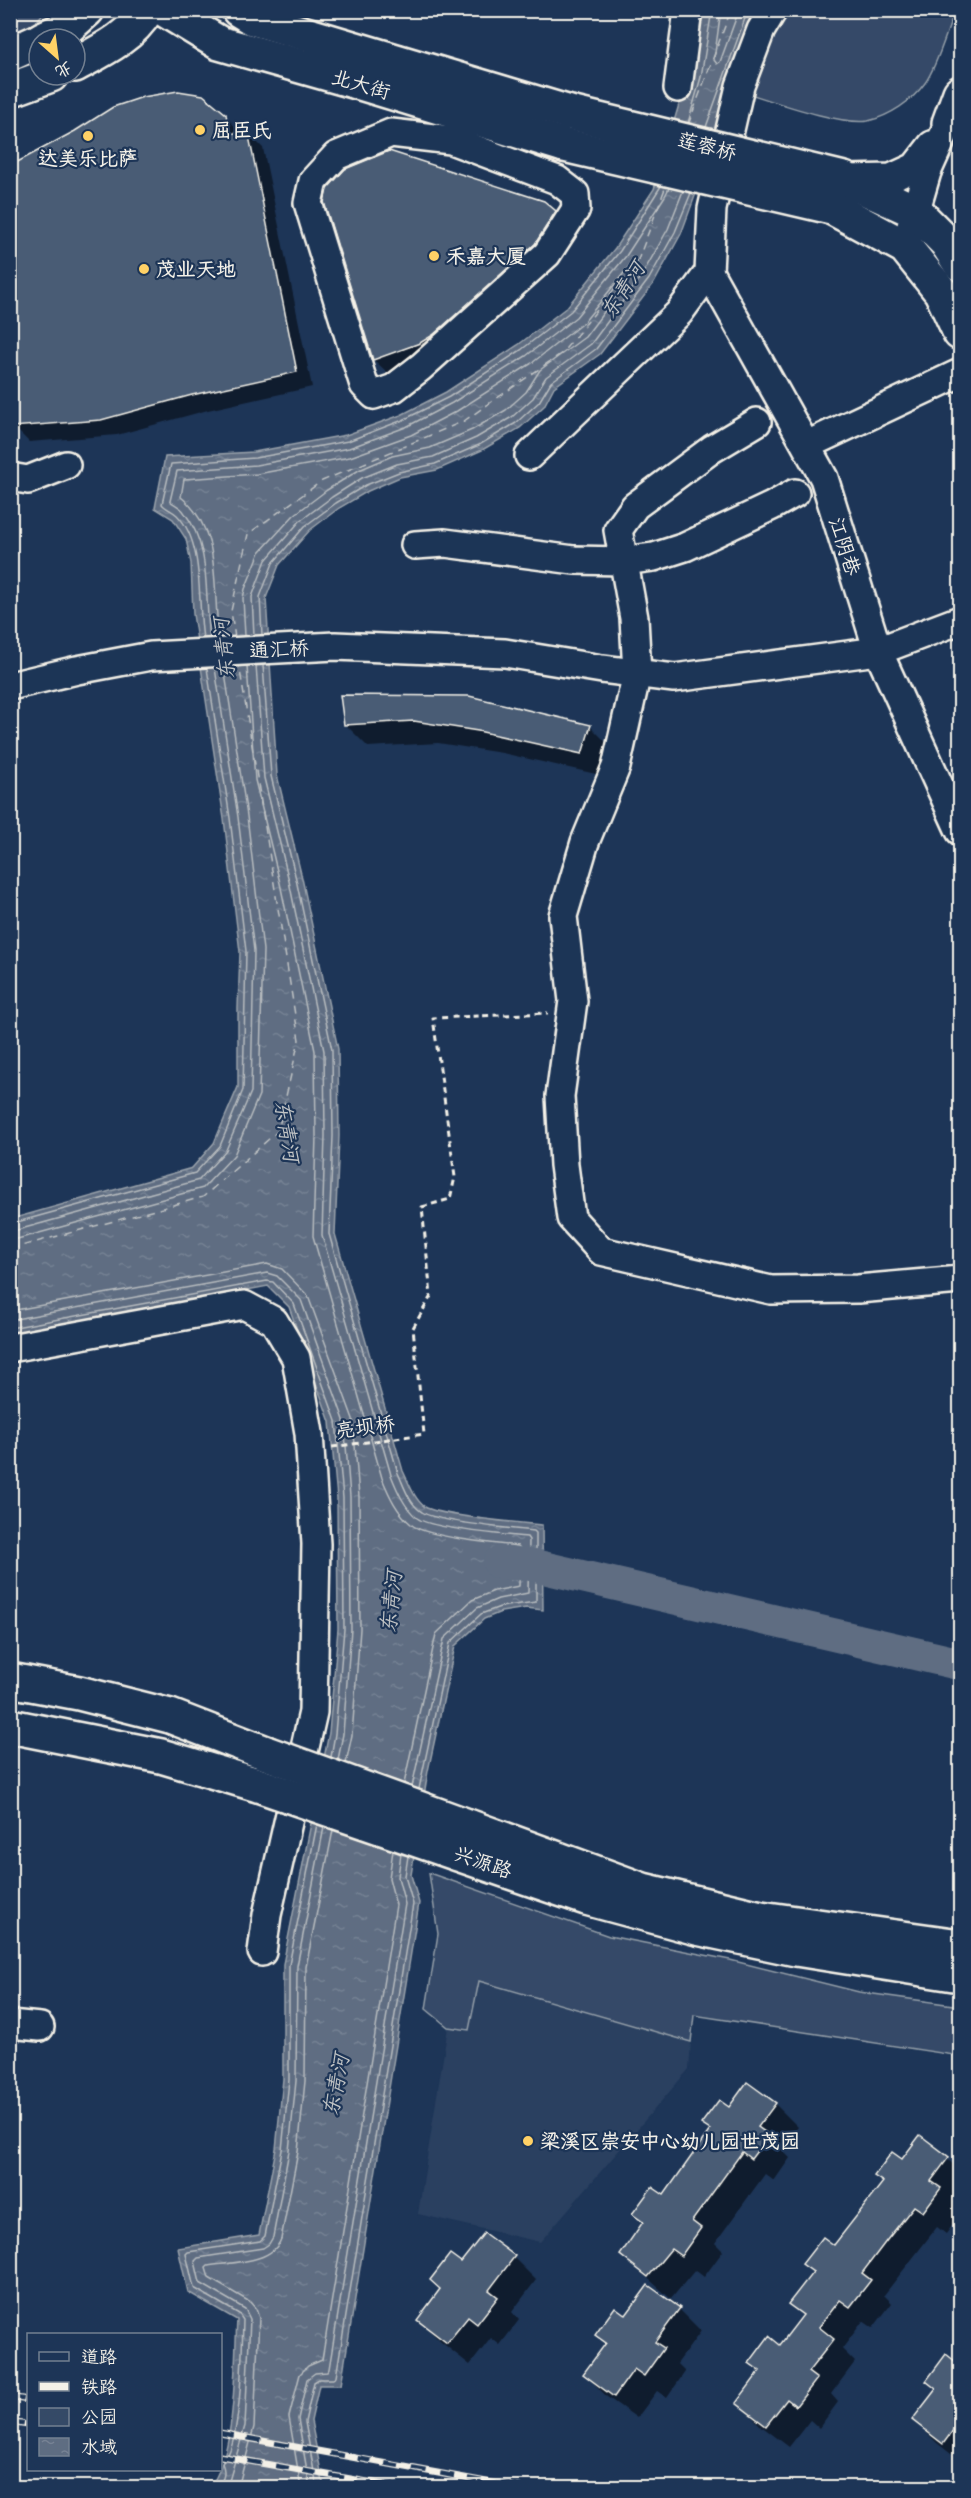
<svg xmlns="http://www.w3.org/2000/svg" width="971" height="2498" font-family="'Patrick Hand','LXGW WenKai TC',sans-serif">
	<defs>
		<pattern id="water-ripples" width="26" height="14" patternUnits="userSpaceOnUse" patternTransform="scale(1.5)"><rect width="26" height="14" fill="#5e6d82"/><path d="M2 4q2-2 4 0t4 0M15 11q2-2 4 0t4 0" fill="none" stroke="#768294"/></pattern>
	</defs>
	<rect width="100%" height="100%" fill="#1d3557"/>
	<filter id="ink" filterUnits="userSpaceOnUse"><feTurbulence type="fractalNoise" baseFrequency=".0167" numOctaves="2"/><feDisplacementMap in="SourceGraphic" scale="12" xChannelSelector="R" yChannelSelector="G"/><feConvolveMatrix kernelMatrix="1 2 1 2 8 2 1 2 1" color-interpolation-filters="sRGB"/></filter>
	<g filter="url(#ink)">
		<!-- built -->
		<polygon fill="#2a4060" points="479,1981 691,2042 689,2069 540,2242 418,2214 448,2027 469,2030"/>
		<!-- green -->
		<g fill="#354a67" stroke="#949ea8" stroke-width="1.5">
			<polygon points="11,11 45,11 29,31 11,37"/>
			<path d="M763,11H955C947,30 937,67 925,83C912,101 890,116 868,121C839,126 765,98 734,89Z"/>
			<polygon points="429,1873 609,1936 730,1960 859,1992 960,2006 960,2056 694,2015 691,2042 479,1981 469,2030 448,2027 426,2009 438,1934"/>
		</g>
		<!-- water -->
		<path fill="url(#water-ripples)" stroke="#9aa2ab" stroke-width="1.5" d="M699,11H763L681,234L654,283L600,354L554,387L544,406L520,428L482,450L437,470L400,477L368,491L339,508L310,530L279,565L266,598L277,775L302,878L338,1049L339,1136L335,1234L403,1471C409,1483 414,1499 425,1507C439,1516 522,1523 542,1525L543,1610L526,1608L501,1612L484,1619L455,1646L428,1771L411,1875L419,1903L341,2385H319L311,2421L324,2487H210C237,2451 234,2366 237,2320L188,2292L178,2248L259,2235L276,2149L283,2079V1964L329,1733L338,1629L337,1498L330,1422L289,1307L268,1286L11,1334V1219L192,1168L214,1143L238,1087V1008L240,952L224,819L193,614L191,563L186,539L173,519L155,508L165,457L254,452L346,435L401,415L446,392L518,345L567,307L615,248L654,189L688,74Z"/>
		<!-- shadow -->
		<g fill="#0007">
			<polygon points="225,115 241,134 248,133 263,148 312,387 208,410 117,435 29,442 14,427 10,411 10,168"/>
			<polygon points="326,202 555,212 570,228 390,375 374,360"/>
			<polygon points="342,696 590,726 612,748 605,776 502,753 438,743 368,747 345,724"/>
			<polygon points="747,2084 775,2104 798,2127 781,2149 790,2158 774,2181 765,2174 715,2243 723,2251 704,2277 695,2270 671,2299 622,2255 644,2224 634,2214 664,2197 711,2132 703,2124 729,2109"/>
			<polygon points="921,2137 960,2170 960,2194 953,2203 960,2210 960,2215 946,2234 937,2227 884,2295 892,2303 873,2328 863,2321 842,2349 855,2362 831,2394 838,2402 819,2428 810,2420 789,2447 760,2425 738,2402 760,2373 751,2363 781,2347 804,2317 790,2304 814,2274 804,2264 834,2248 884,2183 876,2176 902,2161"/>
			<polygon points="484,2235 514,2258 536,2280 512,2312 519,2320 500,2345 491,2338 470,2365 441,2342 419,2320"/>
			<polygon points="679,2309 701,2331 677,2364 685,2372 667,2398 657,2391 637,2418 607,2397 585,2374 607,2344 597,2335 626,2317"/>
			<polygon points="960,2361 960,2461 937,2443 914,2420 937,2391 928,2381"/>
		</g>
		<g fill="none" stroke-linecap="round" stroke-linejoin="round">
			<!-- shore -->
			<g stroke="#b8bcbf" stroke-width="1.5">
				<polyline points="721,10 714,60 717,64 720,62 739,10"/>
				<polyline points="688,123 701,77 712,10"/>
				<polyline points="706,127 748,10"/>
				<polyline points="254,635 252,597 266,560 300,521 332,497 362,478 397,464 433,457 476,438 512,417 533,398 546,377 591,344 642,275 668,229 683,191"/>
				<polyline points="262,635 260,597 273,563 305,526 336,503 366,485 399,472 435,464 479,445 516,423 539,402 551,382 596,349 649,279 675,232 691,193"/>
				<path d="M219,637C212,589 223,531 181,497L184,479L257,474L350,457L411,435L457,411L532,363L584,322L632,263L637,262L635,271L585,337L540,370L526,392L506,410L472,430L430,448L392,456L359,470L327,490L294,515L260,552L245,589L243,598L245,636"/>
				<path d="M203,638C197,602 205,543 177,515C173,511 166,509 162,504L171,464L255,458L348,441L403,420L449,397L521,350L571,311L620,251L661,186"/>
				<path d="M210,638C204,595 212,548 184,512C181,507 175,505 170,501L177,471L256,465L349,448L406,427L452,403L526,356L576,317L626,256L665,196L669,188"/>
				<path d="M256,665L264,778L289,881L324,1051L325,1136L322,1235L391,1475C397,1490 404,1507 417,1518C431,1529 506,1535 527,1537L529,1540L528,1593L498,1599L477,1608L444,1639L412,1787"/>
				<path d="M263,665L271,776L296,879L332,1050L333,1136L329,1234L398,1473C404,1486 409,1504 422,1512C436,1522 514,1529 534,1531L536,1533V1602L500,1607L481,1614L450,1643L419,1789"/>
				<path d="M247,666L255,780L280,883L315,1051L316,1136L313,1236L382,1478C389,1495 397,1513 412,1525C427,1537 496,1544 518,1546L520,1548L519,1586L494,1591L472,1600L436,1634L404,1784"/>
				<polyline points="10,1224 195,1173 220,1146 243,1090 246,951 230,818 207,668"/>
				<polyline points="10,1232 199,1180 226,1150 251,1092 254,951 238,817 215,668"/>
				<polyline points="10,1241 203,1188 234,1155 259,1095 263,950 247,816 224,667"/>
				<polyline points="10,1311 267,1264 282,1269 308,1296 353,1419 359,1497 360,1629 352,1735 346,1763"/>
				<polyline points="10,1320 267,1273 277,1276 301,1300 344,1420 350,1497 351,1629 343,1734 338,1760"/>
				<polyline points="10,1328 267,1281 273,1282 294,1304 336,1421 343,1498 344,1629 335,1734 331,1757"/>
				<path d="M217,2488C224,2479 226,2473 222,2463C242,2447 242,2348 243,2320L239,2314L194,2288L186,2254L188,2252L260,2241L265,2236L282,2150L289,2080V1965L317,1824"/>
				<polyline points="227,2488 245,2426 250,2319 245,2309 200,2283 195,2261 198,2258 263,2248 269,2244 273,2237 289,2151 296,2081 297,1966 324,1827"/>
				<path d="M238,2488L254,2427L259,2318L256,2309L250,2302L209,2278L206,2268L208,2266C231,2262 272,2264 281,2239L298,2152L305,2081L306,1967L333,1830"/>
				<polyline points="301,2488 289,2417 300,2374 308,2366 322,2360 396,1905 389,1878 393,1850"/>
				<polyline points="310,2488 298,2419 307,2379 315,2373 327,2372 329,2369 405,1904 398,1877 401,1853"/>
				<polyline points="317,2488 305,2422 314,2382 319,2379 333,2379 336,2377 413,1904 405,1876 408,1856"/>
			</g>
			<!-- river -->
			<polyline stroke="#5e6d82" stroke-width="33" points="499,1563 528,1564 960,1664"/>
			<!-- ferry -->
			<g stroke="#c0c3c4" stroke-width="1.5" stroke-dasharray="8 6" stroke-linecap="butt">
				<polyline points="688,125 731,10"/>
				<polyline points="235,638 231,611 248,534 322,481 464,421 562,353 638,260 666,186"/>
				<polyline points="10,1249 203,1197 278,1131 299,1040 239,664"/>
			</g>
		</g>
		<!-- building -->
		<g fill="#485b74" stroke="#f4f1e8" stroke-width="1.5">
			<polygon points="178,91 203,95 226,114 229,134 248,131 297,372 192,395 101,420 12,427 10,166 75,131 113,107 143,97"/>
			<polygon points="389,151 544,201 556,211 535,244 433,335 420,343 373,360 324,202 327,189 345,169"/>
			<polygon points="340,695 469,696 591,725 582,754 478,731 414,721 344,725"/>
			<polygon points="747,2082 776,2103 758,2127 769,2135 751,2159 742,2152 692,2221 701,2228 681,2256 671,2249 648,2277 620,2255 643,2222 632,2214 652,2187 664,2195 710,2130 701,2124 719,2100 729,2107"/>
			<polygon points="920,2135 949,2157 931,2181 941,2188 923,2212 914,2206 887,2240 862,2273 871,2280 850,2307 840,2300 819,2327 834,2339 808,2372 817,2379 796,2406 787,2399 766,2426 736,2403 760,2371 749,2363 769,2336 780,2345 803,2315 788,2304 813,2272 802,2264 823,2237 834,2245 883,2182 874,2176 892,2152 902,2159"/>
			<polygon points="484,2233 515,2256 489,2290 498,2297 477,2324 468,2317 447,2343 417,2320 440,2289 430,2280 450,2254 461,2262"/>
			<polygon points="648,2285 680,2308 655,2342 664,2348 644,2376 634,2369 614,2397 583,2374 606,2343 595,2335 615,2307 626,2315"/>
			<polygon points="946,2354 960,2365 960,2421 943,2444 912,2420 936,2389 926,2381"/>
		</g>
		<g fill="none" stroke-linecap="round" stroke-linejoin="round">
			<!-- minor casing -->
			<g stroke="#f4f1e8" stroke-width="32">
				<g id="minor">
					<polyline points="678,88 688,10"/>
					<polygon points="391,133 451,140 557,180 575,194 576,209 547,254 421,367 394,388 374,395 364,385 308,203 313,181 336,156"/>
					<polyline points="846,179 891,178 915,167 932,145"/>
					<polyline points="905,247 927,172 949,123"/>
					<polyline points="709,272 824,478 878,651 960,831"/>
					<polyline points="757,422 712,449 635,506 618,530 634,618 637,673 616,767 585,842 563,916 573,1001 560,1096 564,1165 571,1218 601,1251 771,1290 858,1289 960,1280"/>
					<polyline points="807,445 960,373"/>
					<polyline points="529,456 679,313 709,272 712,209 740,86 761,30 773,10"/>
					<polyline points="10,477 28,480 66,465"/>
					<polyline points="415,545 445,543 574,560 623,561 654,557 685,547 772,506 795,493"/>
					<polyline points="10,686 77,670 151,656 335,646 505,653 602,669 674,678 878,651 960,620"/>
					<polyline points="10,1348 244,1305 274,1321 296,1358 309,1433 316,1544 313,1712 267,1915 262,1952"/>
					<polyline points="10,2024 40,2027"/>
				</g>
			</g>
			<!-- major casing -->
			<g stroke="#f4f1e8" stroke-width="38">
				<g id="major">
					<polyline points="165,10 219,43 360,83 564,145"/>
					<polyline points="239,10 252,18 570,113"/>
					<polyline points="42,39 68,27 87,10"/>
					<polyline points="10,54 39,41"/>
					<path d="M75,65C101,51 131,37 147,10"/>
					<polyline points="10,90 51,75"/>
					<polyline points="949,123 960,93"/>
					<polyline points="844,179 915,211 946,242 960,264"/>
					<polyline points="831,207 905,247 941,292 960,333"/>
					<polyline points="10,1680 79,1693 170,1716 266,1753"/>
					<polyline points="10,1726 161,1756 255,1784"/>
					<polyline points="468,1826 643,1890 761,1918 960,1946"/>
					<polyline points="455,1853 586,1898 697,1928 796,1949 960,1975"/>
				</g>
			</g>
			<!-- path -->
			<polyline stroke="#f4f1e8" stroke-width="3" stroke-dasharray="6 4.5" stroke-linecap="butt" points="332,1447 424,1434 413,1328 431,1296 422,1207 450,1199 455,1177 433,1018 548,1013"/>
			<!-- minor -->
			<use href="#minor" stroke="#1d3557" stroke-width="27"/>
			<!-- major -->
			<use href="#major" stroke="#1d3557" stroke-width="33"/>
			<!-- rail casing -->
			<g stroke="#f4f1e8" stroke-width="7">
				<g id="rail">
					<polyline points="10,2397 28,2400"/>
					<polyline points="10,2422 28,2425"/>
					<polyline points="220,2433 520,2488"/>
					<polyline points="220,2456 402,2488"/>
				</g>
			</g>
			<!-- rail -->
			<use href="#rail" stroke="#1d3557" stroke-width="4.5" stroke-dasharray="14" stroke-linecap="butt"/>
			<!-- major-bridge casing -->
			<g stroke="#f4f1e8" stroke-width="38" stroke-linecap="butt">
				<g id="major-bridge">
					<polyline points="570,113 844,179"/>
					<polyline points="564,145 831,207"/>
					<polyline points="266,1753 468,1826"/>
					<polyline points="255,1784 455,1853"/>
				</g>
			</g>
			<!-- major-bridge -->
			<use href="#major-bridge" stroke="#1d3557" stroke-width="33"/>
		</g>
	</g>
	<!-- markers -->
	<g fill="#ffd166" stroke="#1d3557" stroke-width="2">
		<circle cx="200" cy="130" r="6"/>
		<circle cx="88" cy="136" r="6"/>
		<circle cx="434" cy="256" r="6"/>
		<circle cx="144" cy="269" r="6"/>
		<circle cx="528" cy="2141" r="6"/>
	</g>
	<g text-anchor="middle" stroke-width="4.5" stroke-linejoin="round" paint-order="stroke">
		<!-- street labels -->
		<g font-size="20" fill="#f4f1e8" stroke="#1d3557">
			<text transform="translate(361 84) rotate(16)" y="7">北大街</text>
			<text transform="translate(707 146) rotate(14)" y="7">莲蓉桥</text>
			<text transform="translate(845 546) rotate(72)" y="7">江阴巷</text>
			<text transform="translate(279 649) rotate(-3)" y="7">通汇桥</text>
			<text transform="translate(365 1427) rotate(-8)" y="7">亮坝桥</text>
			<text transform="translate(483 1862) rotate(19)" y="7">兴源路</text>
		</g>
		<!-- poi labels -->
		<g font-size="20" font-weight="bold" fill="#f4f1e8" stroke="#1d3557" text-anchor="start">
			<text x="212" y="137">屈臣氏</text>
			<text x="88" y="165" text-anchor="middle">达美乐比萨</text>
			<text x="446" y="263">禾嘉大厦</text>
			<text x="156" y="276">茂业天地</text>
			<text x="540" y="2148">梁溪区崇安中心幼儿园世茂园</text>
		</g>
		<!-- water labels -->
		<g font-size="21" font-style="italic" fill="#c0c3c4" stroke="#1d3557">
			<text transform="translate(623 290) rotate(-57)" y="7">东青河</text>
			<text transform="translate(224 649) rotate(-96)" y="7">东青河</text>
			<text transform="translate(287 1131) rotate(81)" y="7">东青河</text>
			<text transform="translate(391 1602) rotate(-84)" y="7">东青河</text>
			<text transform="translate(336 2085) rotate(-79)" y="7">东青河</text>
		</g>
	</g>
	<!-- margin -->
	<rect width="971" height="2498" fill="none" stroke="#1d3557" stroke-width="36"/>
	<rect x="18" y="18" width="935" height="2462" fill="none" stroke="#f4f1e8" stroke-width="2" filter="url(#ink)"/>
	<!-- legend -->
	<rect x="27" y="2333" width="195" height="138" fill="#1d3557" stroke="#738091" stroke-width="1.5"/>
	<rect x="39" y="2352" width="30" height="9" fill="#1d3557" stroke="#738091" stroke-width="1.5"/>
	<text x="81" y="2363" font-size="18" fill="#f4f1e8">道路</text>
	<rect x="39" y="2382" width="30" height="9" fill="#f4f1e8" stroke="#738091" stroke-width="1.5"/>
	<text x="81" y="2393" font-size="18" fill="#f4f1e8">铁路</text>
	<rect x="39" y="2408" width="30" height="18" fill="#354a67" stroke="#738091" stroke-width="1.5"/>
	<text x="81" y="2423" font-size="18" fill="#f4f1e8">公园</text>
	<rect x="39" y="2438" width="30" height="18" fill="url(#water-ripples)" stroke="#738091" stroke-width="1.5"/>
	<text x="81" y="2453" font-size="18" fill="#f4f1e8">水域</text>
	<!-- north arrow -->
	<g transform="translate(57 57) rotate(152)"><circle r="28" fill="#1d3557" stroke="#738091" stroke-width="1.5"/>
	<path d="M0-4.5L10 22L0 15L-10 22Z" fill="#ffd166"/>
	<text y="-9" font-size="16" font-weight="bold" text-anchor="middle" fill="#f4f1e8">北</text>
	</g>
</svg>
